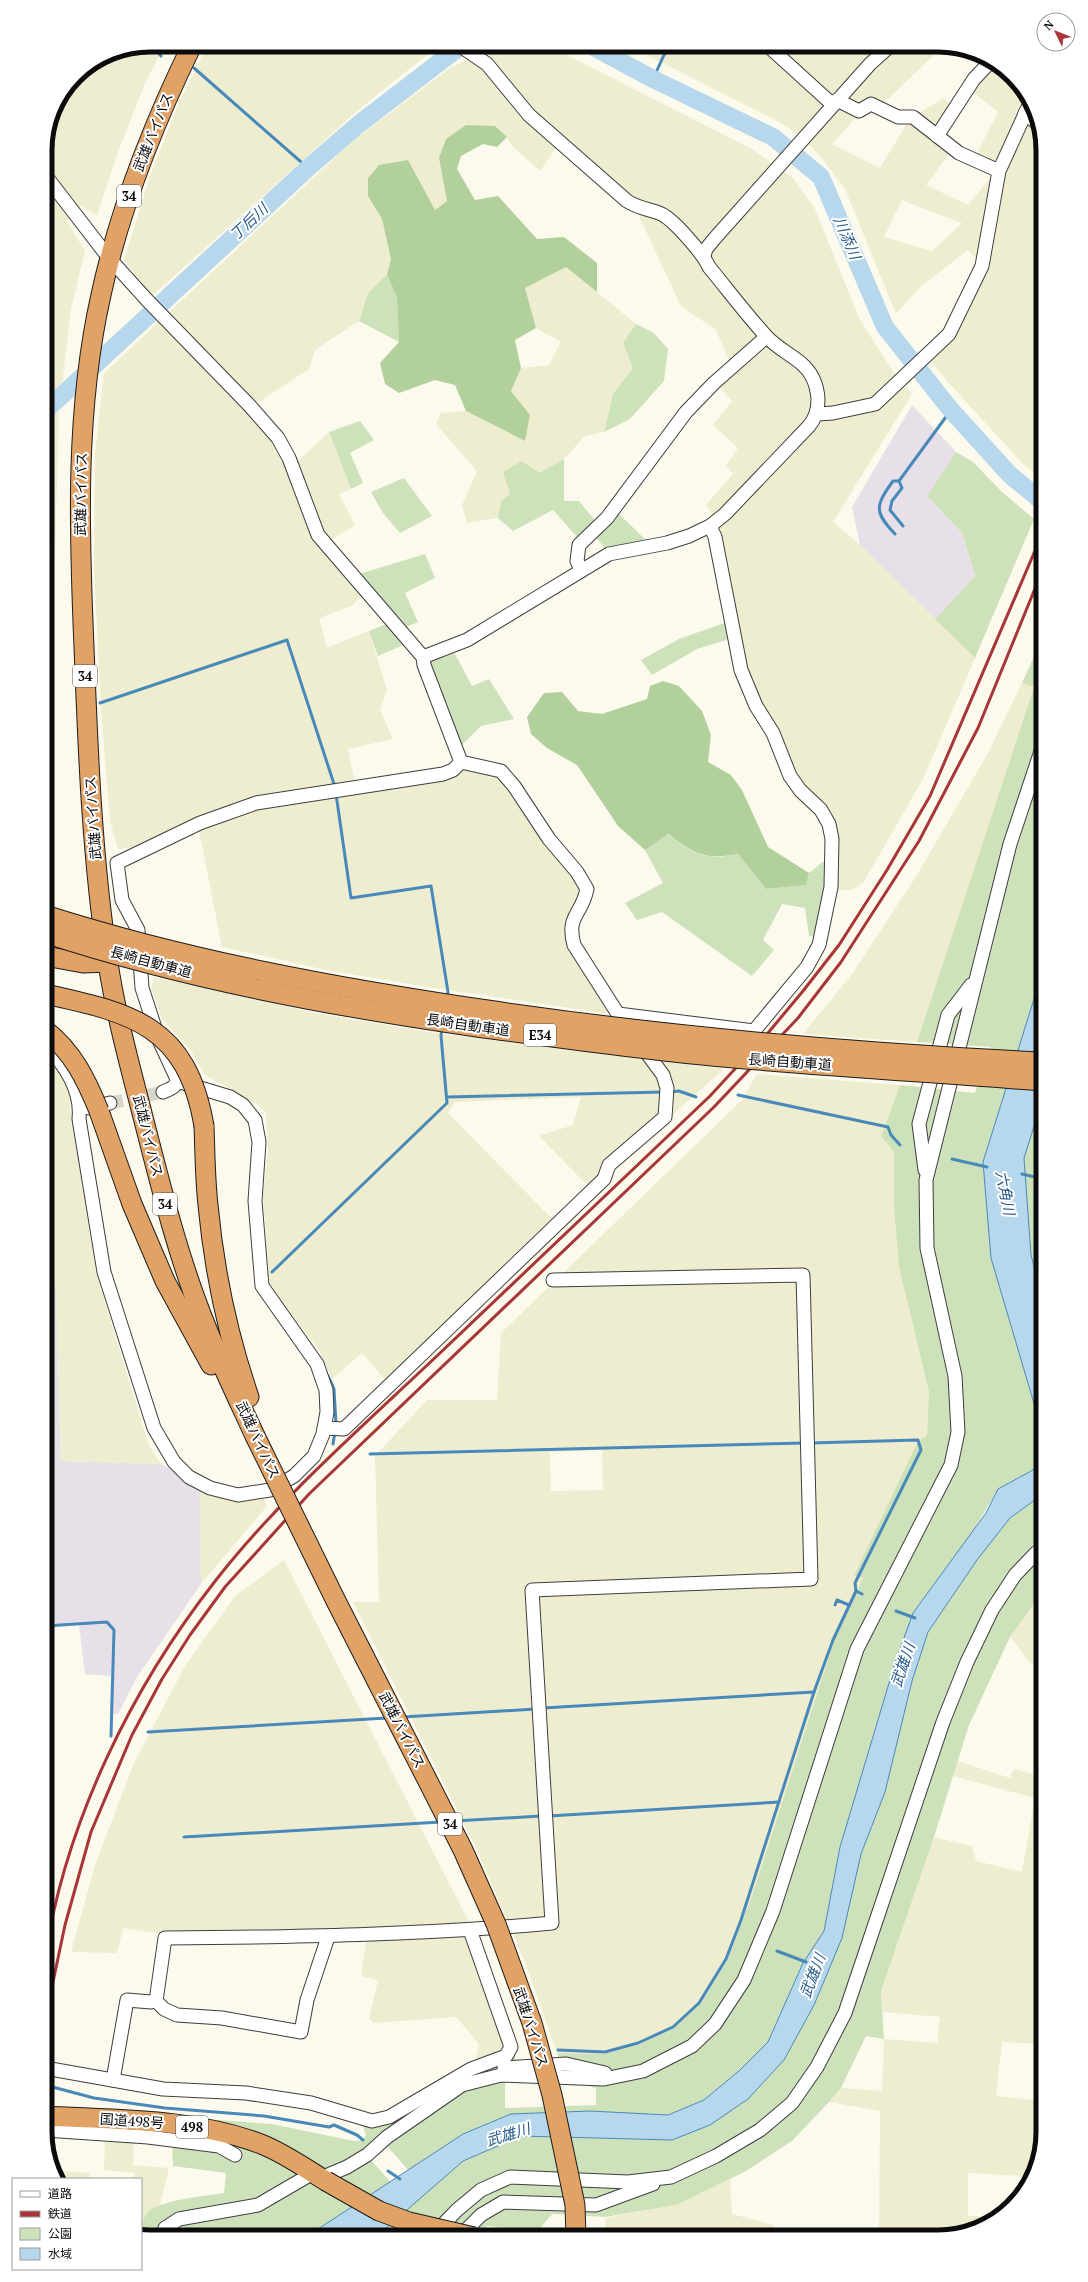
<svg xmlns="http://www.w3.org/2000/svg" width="1088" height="2282" font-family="'PT Serif','Noto Sans JP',serif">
	<rect width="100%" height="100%" fill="#fcfaec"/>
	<!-- industrial -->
	<g fill="#e8e0e9">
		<polygon points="912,405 956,452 927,496 962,533 975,576 935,619 860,545 852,507"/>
		<polygon points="45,1286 56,1286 61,1461 161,1464 174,1470 200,1491 201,1584 137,1677 118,1714 110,1714 111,1676 85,1674 79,1625 45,1628"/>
	</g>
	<!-- farmland -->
	<g fill="#efedcf" fill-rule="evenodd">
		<polygon points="150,45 165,45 145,83 117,155 97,215 81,206 66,220 85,251 71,309 62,385 45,400 45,144 56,104 76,76 110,53"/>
		<polygon points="207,45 439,45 356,112 152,296 124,260 149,179 178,105"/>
		<path d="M627,45H944L882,105L871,101L832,144L880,168L909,120L943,98L956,109L938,140L951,151L926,185L968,205L995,172L973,161L998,112L972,91L989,70L998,65L1002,67L1035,110L1043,150V479L1023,464L946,380L929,358L984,268L968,250L921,286L896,314L845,189L820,156L801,136L779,122ZM902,200L911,204L962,223L932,251L884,237Z"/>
		<polygon points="535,48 567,55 752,149 793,178 814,207 860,320 898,379 912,394 833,522 860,545 975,658 923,779 863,883 852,890 827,890 824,861 825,832 814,812 794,798 765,731 739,684 729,639 714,516 706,505 733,474 726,465 738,448 713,425 732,401 716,383 733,370 716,330 681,306 637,212 557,147 540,171 511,145 507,137 446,139 439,158 447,201 435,210 368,196 382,219 391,259 387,274 368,293 359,321 315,350 309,369 254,405 285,436 297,462 329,432 351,489 339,494 355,525 328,542 369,589 351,606 319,618 327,648 369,631 387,690 380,710 393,739 348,749 355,784 442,771 471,758 505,768 551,839 582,873 593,894 574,923 577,944 619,1009 603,1013 422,986 326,970 222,947 197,820 138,847 118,849 110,821 101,709 94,570 95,453 104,373 354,140 450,68 475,56 501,49"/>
		<polygon points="566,267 636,324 623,343 633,368 613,394 604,432 585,436 564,459 540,473 510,494 501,501 498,518 467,523 462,505 477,471 436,424 441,413 466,411 525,441 530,415 511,391 521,368 549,365 561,342 536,328 525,288"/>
		<polygon points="59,411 54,589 45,593 45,423"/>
		<polygon points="1022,683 1034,687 917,1042 803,1034 852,974 917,875 988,753"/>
		<polygon points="154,977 311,1012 428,1032 724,1069 590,1188 539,1136 573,1125 581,1097 455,1102 448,1113 555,1222 387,1382 362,1353 332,1379 318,1349 277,1295 270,1283 263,1197 268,1148 266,1113 257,1104 205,1075 189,1048 162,1019 151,988"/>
		<polygon points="45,1054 60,1070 68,1085 70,1106 96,1273 149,1446 161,1464 61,1461 56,1286 45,1286"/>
		<path d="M757,1074L900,1085L881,1136L894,1152V1208L899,1267L929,1392L927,1436L854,1576L864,1578L834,1641L752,1896L727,1961L700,2004L673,2029L638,2045L604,2054L557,2053L526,1965L477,1850L353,1602H379L375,1456L427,1400H497L501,1333L741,1101ZM602,1450L603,1490L551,1491L550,1452Z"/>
		<polygon points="200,1491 235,1500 264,1498 267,1506 201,1584"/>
		<polygon points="284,1560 472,1928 515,2052 475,2063 479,2044 456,2017 373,2023 369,2019 378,1980 361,1976 367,1934 168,1935 123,1928 117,1953 71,1952 95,1865 134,1763 185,1666 235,1596"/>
		<polygon points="1043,1591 1043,1666 1031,1664 1010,1637"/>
		<polygon points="958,1761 1010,1778 1014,1769 1043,1777 1043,2044 1002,2042 996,2096 1043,2101 1043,2132 1025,2190 1025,2176 968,2173 968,2216 994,2216 978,2229 938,2237 879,2237 880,2111 829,2102 841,2088 882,2091 884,2039 937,2043 940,2017 883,2012 881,1991 934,1837 972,1846 976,1861 1022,1872 1035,1798 953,1776"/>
		<polygon points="105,2137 134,2137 133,2165 169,2168 160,2205 149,2211 142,2222 141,2179 134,2179 135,2173 104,2170"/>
		<polygon points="53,2170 90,2173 89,2179 59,2179"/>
		<polygon points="730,2179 732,2214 774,2225 774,2237 606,2231 605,2218 677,2205"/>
	</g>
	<!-- green -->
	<g fill="#cde2ba">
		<polygon points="387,274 397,298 399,342 359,321 368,293"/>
		<polygon points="636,324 654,333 668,349 664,381 630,419 604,432 613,394 633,368 623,343"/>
		<polygon points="360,421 374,440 350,453 363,483 351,489 329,432"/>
		<polygon points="956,452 973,462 1001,491 1034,519 975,658 935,619 975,576 962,533 927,496"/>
		<polygon points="564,459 564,501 579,501 602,529 617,512 648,542 607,550 589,530 578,538 553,510 513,531 498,518 501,501 510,494 503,472 522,461 540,473"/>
		<polygon points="404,478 432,516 400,533 383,513 371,492"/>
		<polygon points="425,554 435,578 405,593 418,622 395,632 406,644 378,656 369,631 396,620 356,575"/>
		<polygon points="727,622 729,639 697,649 652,675 641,660 679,639"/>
		<path d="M1043,637V970L983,1162L991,1258L1043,1434V1458L1033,1470L998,1489L895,1663L840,1847L824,1931L803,1963L768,2042L740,2070L704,2100L668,2115L590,2111L511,2114L463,2134L408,2170L388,2147L371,2160L391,2182L315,2231L293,2237L141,2236C141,2226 142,2220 148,2212C159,2200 206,2196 224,2193L226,2173L173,2166L172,2141L175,2117L272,2124L354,2141L363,2140L366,2135L362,2123L515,2052L517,2072L505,2079V2108L596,2105V2089L564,2073L557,2053L604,2054L638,2045L673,2029L700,2004L727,1961L752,1896L834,1641L863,1578L854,1576L917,1443L927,1435L929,1392L899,1267L894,1208V1152L881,1136L900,1085L975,1093L991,1047L917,1042L1034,687L1022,683Z"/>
		<polygon points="455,654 472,686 489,679 514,719 481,726 461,746 427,661"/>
		<path d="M667,834C695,854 704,861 738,854L766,889L806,885L809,873L824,861L827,890L818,937L809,936L805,908L782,904L763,940L774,950L752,976L662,912L637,920L625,903L663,883L645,850Z"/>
		<polygon points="1043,1098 1043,1301 1031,1255 1024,1158"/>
		<polygon points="1043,1494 1043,1591 1010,1637 969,1725 934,1837 881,1991 884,2039 866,2036 841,2088 829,2102 792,2141 746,2171 677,2205 605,2217 552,2214 538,2231 487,2226 478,2237 376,2237 463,2161 521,2136 672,2140 748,2099 861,1854 885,1792 912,1681 928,1632 977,1560 1010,1518"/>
	</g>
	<!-- forest -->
	<g fill="#b2d09c">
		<polygon points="466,125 495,126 507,137 497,147 483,144 461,156 457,169 475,200 498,196 537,239 564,237 597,263 597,292 566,267 525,288 536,328 515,340 521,368 511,391 530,415 525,441 466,411 455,385 435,380 399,393 385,384 380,363 399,342 397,298 387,274 391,259 382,219 368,196 368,178 379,165 408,160 435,210 447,201 439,158 446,139"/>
		<path d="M663,681L679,686L702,711L711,735L708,762L731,775L742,790L768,847L809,873L806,885L766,889L738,854C703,860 695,854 668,834L645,850L618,826L577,765L547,748L531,734L527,717L544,693L562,692L578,711L602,714L647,699L650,686Z"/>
	</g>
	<!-- water -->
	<g fill="#b7d7ed" stroke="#4889ba">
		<polygon points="1043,970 1043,1098 1024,1158 1031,1255 1043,1301 1043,1434 991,1258 983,1162"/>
		<polygon points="1043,1458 1043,1494 1010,1518 977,1560 928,1632 912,1681 885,1792 861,1854 842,1938 814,2005 784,2060 748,2099 710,2125 672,2140 521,2136 463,2161 376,2237 293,2237 315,2231 463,2134 511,2114 590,2111 668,2115 704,2100 740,2070 768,2042 803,1963 824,1931 840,1847 895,1663 913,1613 986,1513 998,1489 1033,1470"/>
	</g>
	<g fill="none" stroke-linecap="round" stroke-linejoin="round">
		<!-- stream -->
		<g stroke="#4889ba" stroke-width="3">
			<polyline points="152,45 161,56"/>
			<polyline points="194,68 308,168"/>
			<polyline points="653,79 664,55 673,45"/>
			<polyline points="899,481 902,488 892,501 890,510 903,526"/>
			<path d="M895,534C874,512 875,506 893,481H899L951,410"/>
			<polyline points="100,703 287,640 335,787"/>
			<polyline points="45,721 51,719"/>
			<polyline points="336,794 351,898 431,886 448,992 447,998"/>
			<polyline points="670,1092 679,1091 696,1097"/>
			<polyline points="738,1095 888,1127 891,1135 900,1145"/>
			<polyline points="448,1097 664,1092"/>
			<polyline points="952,1159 987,1167"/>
			<polyline points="1022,1174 1043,1179"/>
			<polyline points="272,1272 447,1103 441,1036 442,1027"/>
			<polyline points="328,1376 334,1389 336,1424"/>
			<polyline points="810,1443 918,1440 921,1450 855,1583 856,1591"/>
			<polyline points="333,1444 335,1432"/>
			<polyline points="370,1454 805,1443"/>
			<polyline points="835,1605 837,1600 849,1605"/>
			<polyline points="896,1611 915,1618"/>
			<polyline points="45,1626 107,1622 114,1630 111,1736"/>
			<polyline points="543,1708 814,1692"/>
			<polyline points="403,1717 535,1709"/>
			<polyline points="148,1732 387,1718"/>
			<polyline points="549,1816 779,1802"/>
			<polyline points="455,1821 541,1816"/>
			<polyline points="184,1837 441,1822"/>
			<polyline points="777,1951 806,1962"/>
			<polyline points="558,2050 605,2052 638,2043 673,2027 699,2003 726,1959 741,1920 814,1692 833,1640 856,1591 862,1594"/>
			<polyline points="45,2085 94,2098 165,2108 264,2116 329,2127 334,2125 357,2135 363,2140"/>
			<polyline points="388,2171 400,2179"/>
		</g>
		<!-- river -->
		<g stroke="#b7d7ed" stroke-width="18">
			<polyline points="590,45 653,79 773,137 821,177 885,327 951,410 1010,475 1043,502"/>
			<polyline points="45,411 308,168 359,124 462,45"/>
		</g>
		<!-- minor-tunnel -->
		<polyline stroke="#d8d6ca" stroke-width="13" stroke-dasharray="13 6" stroke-linecap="butt" points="110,1103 163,1092"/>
		<!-- minor casing -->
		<g stroke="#3e3e3e" stroke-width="15">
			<g id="minor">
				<polyline points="767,45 833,105"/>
				<polyline points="837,100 859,111 871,104 898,117 913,117 959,153 999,171"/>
				<polyline points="1025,113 1038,124"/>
				<polyline points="937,136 974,79 990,62"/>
				<polyline points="45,175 109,258 147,300 249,405 278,438 289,458 318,535 423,657 424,665 461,762"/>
				<polyline points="704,256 706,249 715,238 870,64 891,45"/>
				<polyline points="818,414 833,413 875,404 949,334 982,266 999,171 1030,103"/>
				<polyline points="581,570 577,561 579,545 607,518 686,412 714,383 766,337"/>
				<path d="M423,657L467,640L609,554L667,543L689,536L710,526L725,514L809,426C824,408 819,379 802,364C790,354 776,347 766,336C746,314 728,290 709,267C704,255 672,217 659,213C648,209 638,208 627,201L529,115L487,64L459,45"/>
				<polyline points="618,1014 754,1031 807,967 819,945 831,887 832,839 829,824 821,810 800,790 790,776 773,733 756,706 741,670 715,537 710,526"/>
				<path d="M45,1045C65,1064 82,1091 79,1119L104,1272L154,1428L174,1462L189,1477L210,1488L238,1495L270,1490L294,1476L314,1456L323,1434L327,1412L326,1390L317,1364L262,1286L255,1201L259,1142L255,1120L243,1105L230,1097L177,1081"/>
				<path d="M163,1092C170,1089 177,1087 177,1079L159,1040L142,988L138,930L122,900L117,863L200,823L256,803L443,774L453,770L461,762"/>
				<polyline points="89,1108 110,1103"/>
				<polyline points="925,1170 919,1124 948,1015 971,985"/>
				<path d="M324,1428L344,1429L604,1179L609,1165L665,1117L667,1088L663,1075L618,1014L574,945C566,915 582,915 587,889L577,872L549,839L514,786L501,771L461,762"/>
				<polyline points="156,2001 164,2009 177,2015 222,2018 301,2032 307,2000 328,1937"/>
				<polyline points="45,2068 163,2089 246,2093 311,2103 372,2121 389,2117 471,2069 506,2056 511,2047 470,1930"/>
				<polyline points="504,2068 566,2064 605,2073"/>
				<path d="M113,2080L127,2000L151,2002L156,2001L165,1938C295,1937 422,1935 552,1923L532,1590L811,1579L803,1275L553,1280"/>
				<polyline points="45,2130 148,2137 219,2146 235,2155"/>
				<polyline points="321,2178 347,2167 367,2155 387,2137 462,2085 501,2075 604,2079 643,2071 692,2046 715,2024 744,1980 773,1911 857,1649 951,1465 958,1432 955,1376 927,1248 926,1180 1010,844 1043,745"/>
				<polyline points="435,2233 457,2210 481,2190 510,2177 628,2182 671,2177 716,2156 760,2130 792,2103 817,2067 845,2013 943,1722 967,1662 992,1610 1015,1575 1036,1553 1043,1549"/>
				<polyline points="162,2237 165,2228 179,2219 258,2205 313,2173"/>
				<polyline points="459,2237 481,2215 503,2202 596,2205 653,2184"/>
			</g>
		</g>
		<!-- highway casing -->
		<g stroke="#1c1c1c" stroke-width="21">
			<g id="highway">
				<path d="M192,45C153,125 120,207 101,295C75,410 79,530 84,647C88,752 92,858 108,963C116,1015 130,1066 143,1117C161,1187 178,1257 205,1324C220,1362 238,1399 255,1436"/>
				<polyline points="45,956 83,963 108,962"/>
				<polyline points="99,1111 132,1204 165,1281 211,1365"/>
				<path d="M204,1126C205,1152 205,1178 208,1205C214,1269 228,1336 249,1397"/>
				<path d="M45,2116C116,2120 193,2118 261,2144C284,2153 305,2168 326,2181"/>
			</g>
		</g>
		<!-- minor -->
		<use href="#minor" stroke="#fff" stroke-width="13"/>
		<!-- highway -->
		<use href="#highway" stroke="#e1a266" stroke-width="19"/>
		<!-- rail -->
		<g stroke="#a83638" stroke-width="3">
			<path d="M45,1957C66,1821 132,1687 216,1580C281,1497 363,1426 439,1354C529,1268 619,1182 710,1096L768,1033L803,991L839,945L887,870L930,796L1043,532"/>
			<polyline points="45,2020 65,1925 91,1832 132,1735 162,1679 190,1635 225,1587 309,1494 714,1107 798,1018 841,962 919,841 978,728 1043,569"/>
		</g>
		<!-- highway-bridge casing -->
		<g stroke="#1c1c1c" stroke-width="21" stroke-linecap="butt">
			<g id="highway-bridge">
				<path d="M45,915C189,961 338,988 487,1010C671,1037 857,1053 1043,1062"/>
				<path d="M45,933C185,979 331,1006 477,1027C562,1038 648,1051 734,1058C837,1067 940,1073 1043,1081"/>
				<path d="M45,994C133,1013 187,1026 204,1126"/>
				<path d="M45,1030C73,1052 86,1079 99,1111"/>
				<polyline points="255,1436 336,1601 463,1850 496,1924 532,2023 552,2095 575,2205 576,2237"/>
				<polyline points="326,2181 379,2211 409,2222 474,2237"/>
			</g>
		</g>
		<!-- highway-bridge -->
		<use href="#highway-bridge" stroke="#e1a266" stroke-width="19"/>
	</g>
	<g text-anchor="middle" stroke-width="4" stroke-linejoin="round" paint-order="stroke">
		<!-- shield labels -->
		<g fill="#fff" stroke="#545454" stroke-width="1">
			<rect x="117" y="185" width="24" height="22" rx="3"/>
			<rect x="73" y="665" width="24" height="22" rx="3"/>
			<rect x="524" y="1024" width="32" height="22" rx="3"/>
			<rect x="153" y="1193" width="24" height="22" rx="3"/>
			<rect x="438" y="1813" width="24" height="22" rx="3"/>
			<rect x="176" y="2116" width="32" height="22" rx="3"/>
		</g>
		<g font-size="13" font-weight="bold" fill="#0b0b0b">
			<text x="129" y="201">34</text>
			<text x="85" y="681">34</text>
			<text x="540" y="1040">E34</text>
			<text x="165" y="1209">34</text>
			<text x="450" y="1829">34</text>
			<text x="192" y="2132">498</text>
		</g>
		<!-- street labels -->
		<g font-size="14" fill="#0b0b0b" stroke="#fff">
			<text transform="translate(153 132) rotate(-68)" y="5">武雄バイパス</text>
			<text transform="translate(81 494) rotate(-89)" y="5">武雄バイパス</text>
			<text transform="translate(93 818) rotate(-94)" y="5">武雄バイパス</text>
			<text transform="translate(151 962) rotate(15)" y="5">長崎自動車道</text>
			<text transform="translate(468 1025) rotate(8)" y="5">長崎自動車道</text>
			<text transform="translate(790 1062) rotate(4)" y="5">長崎自動車道</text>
			<text transform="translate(148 1136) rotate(76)" y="5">武雄バイパス</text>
			<text transform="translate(258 1440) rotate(65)" y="5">武雄バイパス</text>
			<text transform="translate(402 1730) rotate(63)" y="5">武雄バイパス</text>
			<text transform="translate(531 2027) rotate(72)" y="5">武雄バイパス</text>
			<text transform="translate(132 2121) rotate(4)" y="5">国道498号</text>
		</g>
		<!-- water labels -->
		<g font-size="15" font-style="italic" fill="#265b8b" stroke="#fff">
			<text transform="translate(249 222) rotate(-43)" y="5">丁后川</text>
			<text transform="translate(847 238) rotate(67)" y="5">川添川</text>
			<text transform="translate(1005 1193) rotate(79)" y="5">六角川</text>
			<text transform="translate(903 1665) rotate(-71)" y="5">武雄川</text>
			<text transform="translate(813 1976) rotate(-69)" y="5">武雄川</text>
			<text transform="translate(508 2135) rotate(-17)" y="5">武雄川</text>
		</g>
	</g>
	<!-- crop -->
	<path d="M0 0H1088V2282H0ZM150 52H938A98 98 0 0 1 1036 150V2132A98 98 0 0 1 938 2230H150A98 98 0 0 1 52 2132V150A98 98 0 0 1 150 52Z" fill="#fff" fill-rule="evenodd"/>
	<path fill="none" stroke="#0b0b0b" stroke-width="5" d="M150 52H938A98 98 0 0 1 1036 150V2132A98 98 0 0 1 938 2230H150A98 98 0 0 1 52 2132V150A98 98 0 0 1 150 52Z"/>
	<!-- legend -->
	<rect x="12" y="2178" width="130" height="92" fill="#ffffff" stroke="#9d9d9d"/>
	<rect x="20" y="2191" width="20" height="6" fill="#ffffff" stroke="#9d9d9d"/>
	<text x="48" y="2198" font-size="12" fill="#0b0b0b">道路</text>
	<rect x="20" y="2211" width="20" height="6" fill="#a83638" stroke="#9d9d9d"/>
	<text x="48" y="2218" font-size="12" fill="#0b0b0b">鉄道</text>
	<rect x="20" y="2228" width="20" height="12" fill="#cde2ba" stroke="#9d9d9d"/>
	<text x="48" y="2238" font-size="12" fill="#0b0b0b">公園</text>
	<rect x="20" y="2248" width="20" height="12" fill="#b7d7ed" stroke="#9d9d9d"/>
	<text x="48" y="2258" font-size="12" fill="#0b0b0b">水域</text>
	<!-- north arrow -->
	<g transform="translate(1056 32) rotate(313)"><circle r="19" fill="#ffffff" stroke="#9d9d9d"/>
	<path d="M0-3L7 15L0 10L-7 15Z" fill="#a83638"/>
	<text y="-6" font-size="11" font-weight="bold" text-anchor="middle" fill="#0b0b0b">N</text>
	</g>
</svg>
